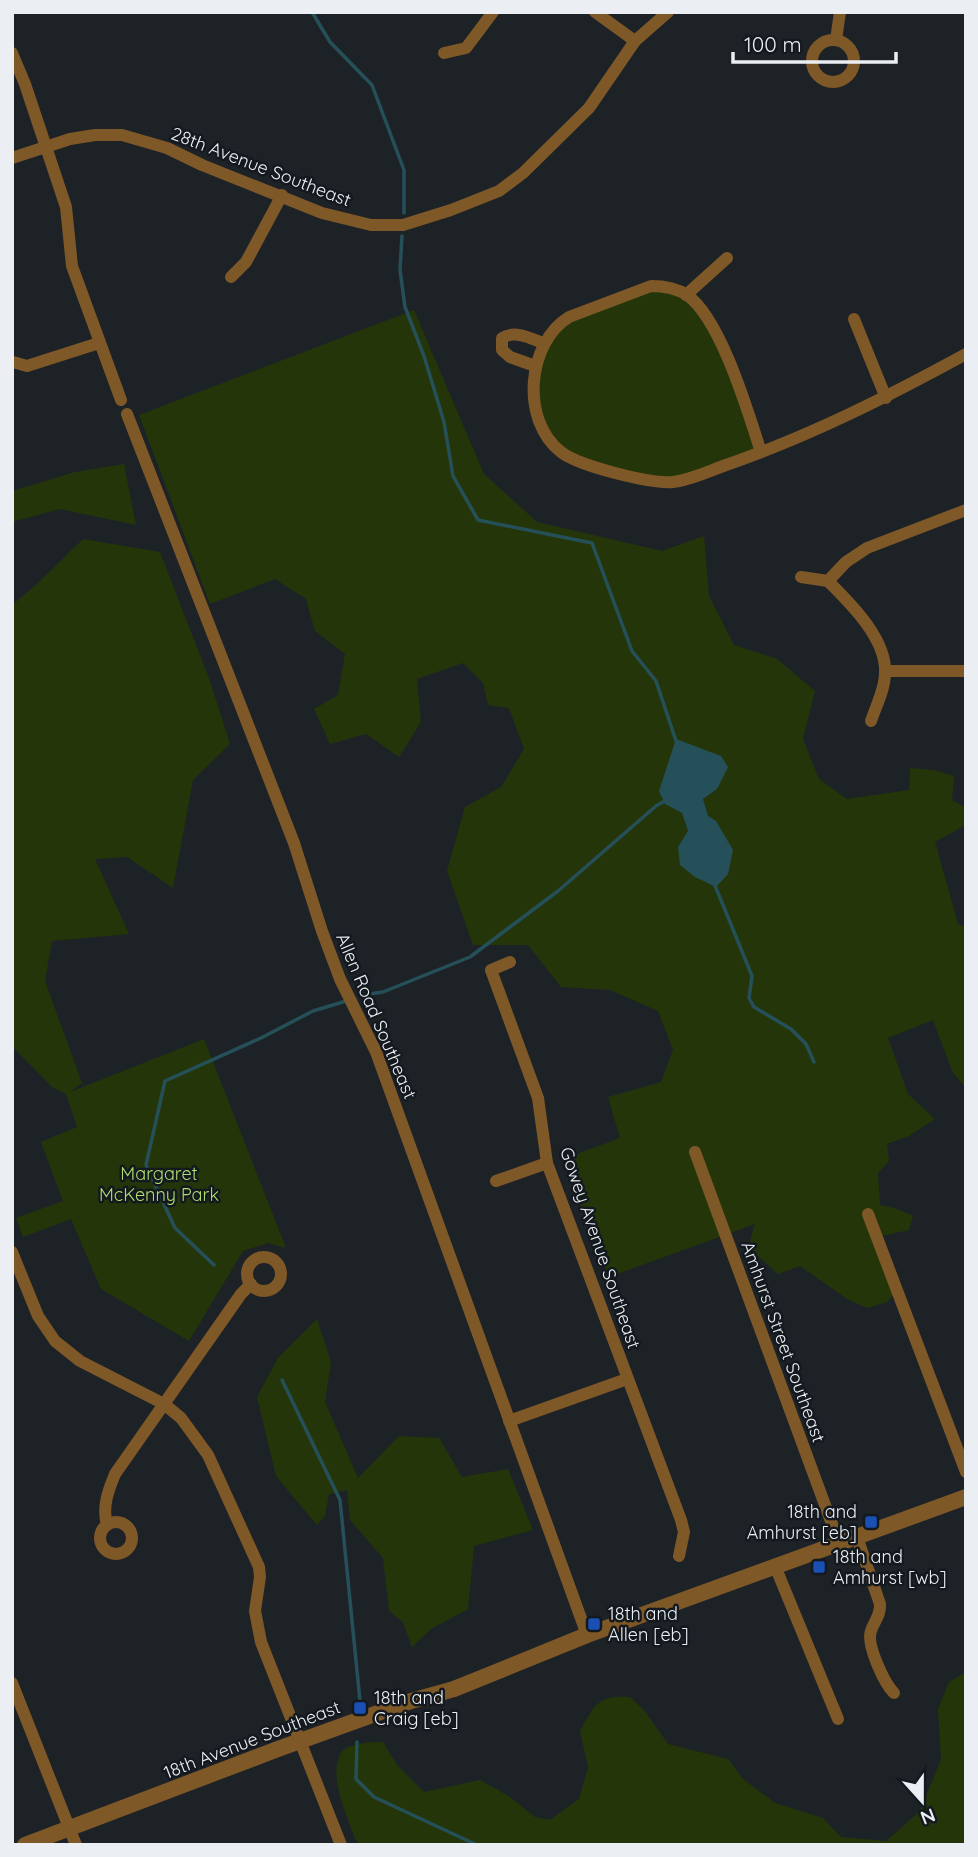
<svg xmlns="http://www.w3.org/2000/svg" width="978" height="1857" font-family="Quicksand,sans-serif">
	<rect width="100%" height="100%" fill="#1d2227"/>
	<!-- green -->
	<g fill="#243609" fill-rule="evenodd">
		<polygon points="651,286 672,289 710,325 761,452 662,482 561,452 534,399 543,343 558,324"/>
		<path d="M414,310L484,474L537,522L662,551L704,536L709,596L734,645L777,659L815,691L803,739L819,779L847,799L909,790L910,768L934,770L954,776L952,800L966,808V825L935,842L958,924L966,928V1088L953,1073L933,1020L888,1038L908,1094L935,1119L909,1136L887,1144L889,1161L878,1173L880,1205L895,1208L913,1216L909,1230L877,1237L897,1291L887,1302L867,1308L847,1299L800,1266L778,1274L748,1247L755,1224L609,1277L563,1159L620,1138L608,1097L661,1082L673,1050L658,1011L610,990L561,987L528,945H473L447,871L465,807L501,787L524,749L509,708L488,705L483,683L463,663L417,679L421,722L399,757L366,734L330,744L314,709L338,695L345,654L315,631L306,599L275,579L210,604L139,415ZM668,769L717,789L703,799L708,816L716,822L678,847L688,831L682,813L659,792Z"/>
		<polygon points="124,464 136,525 60,509 12,522 12,491 75,472"/>
		<polygon points="83,539 160,552 210,681 230,744 193,780 173,888 127,857 95,859 129,934 52,941 45,981 82,1083 70,1092 204,1039 286,1248 268,1243 243,1251 189,1341 101,1289 71,1219 23,1237 16,1218 63,1201 41,1142 77,1127 66,1094 52,1087 12,1046 12,605 36,585"/>
		<polygon points="317,1319 331,1362 325,1402 358,1478 399,1436 439,1438 462,1477 508,1469 533,1530 474,1546 468,1609 431,1629 412,1647 403,1622 389,1611 383,1558 350,1520 347,1490 329,1494 325,1516 317,1525 276,1476 257,1397 278,1358"/>
		<path d="M966,1672V1845H361L355,1839C348,1817 327,1775 341,1753C347,1743 372,1742 383,1742L397,1765L424,1792L480,1780L510,1797L535,1817L550,1820L579,1799L588,1767L580,1731C595,1704 598,1695 630,1697L644,1710L668,1744L728,1759L743,1779L775,1803L823,1818L841,1837L886,1841L919,1812L941,1760L938,1709L949,1682Z"/>
	</g>
	<!-- water -->
	<polygon fill="#265059" points="676,739 721,756 728,767 717,789 703,799 708,816 716,821 733,850 728,874 716,887 695,877 680,865 678,847 688,831 682,813 665,804 659,791"/>
	<g fill="none" stroke-linecap="round" stroke-linejoin="round">
		<!-- stream -->
		<g stroke="#265059" stroke-width="3.5">
			<polyline points="312,12 330,42 372,85 404,170 404,213"/>
			<polyline points="402,236 400,270 405,307 424,356 444,422 453,476 478,520 592,543 632,651 656,681 677,744"/>
			<polyline points="714,883 752,976 749,998 754,1007 791,1029 806,1044 814,1062"/>
			<polyline points="362,995 383,992 470,957 558,891 656,806 668,799"/>
			<polyline points="214,1265 175,1228 146,1165 165,1081 261,1038 313,1011 346,1001"/>
			<polyline points="282,1380 340,1500 360,1701"/>
			<polyline points="357,1742 356,1779 374,1797 477,1845"/>
		</g>
		<!-- minor -->
		<g stroke="#7f5828" stroke-width="12">
			<polyline points="595,12 635,41"/>
			<circle cx="833" cy="61" r="21"/>
			<polyline points="836,40 840,12"/>
			<polyline points="12,53 25,84 66,207 72,266 121,400"/>
			<polyline points="444,53 466,48 493,12"/>
			<polyline points="12,158 70,139 95,135 122,135 167,148 202,165 322,213 371,225 403,225 451,210 499,191 523,173 589,108 635,41 668,12"/>
			<polyline points="231,277 246,262 282,195"/>
			<polyline points="686,295 727,258"/>
			<polyline points="854,319 886,398"/>
			<polyline points="13,362 27,366 99,343"/>
			<path d="M535,366L510,357L502,350V338C515,330 530,338 543,343"/>
			<polyline points="127,414 294,843 322,931 340,979 376,1052 587,1635"/>
			<path d="M761,452C748,412 721,319 687,295C676,288 663,286 651,286L569,317C527,343 520,420 561,452C579,466 650,484 673,482C691,480 711,470 729,464C812,435 889,396 966,354"/>
			<polyline points="801,577 828,581 846,562 867,548 966,510"/>
			<path d="M828,581C850,603 887,639 885,673C885,689 876,706 871,721"/>
			<polyline points="886,671 966,671"/>
			<polyline points="510,962 491,970 538,1098 547,1163 681,1520 684,1532 679,1556"/>
			<polyline points="695,1152 839,1543"/>
			<polyline points="496,1181 547,1163"/>
			<polyline points="868,1214 966,1472"/>
			<polyline points="12,1252 38,1316 55,1341 80,1361 164,1404 181,1418 208,1455 259,1567 260,1577 255,1611 261,1642 341,1845"/>
			<circle cx="264" cy="1274" r="17"/>
			<polyline points="509,1421 627,1379"/>
			<circle cx="116" cy="1538" r="16"/>
			<path d="M107,1525C102,1507 108,1491 115,1474L241,1294L251,1284"/>
			<path d="M857,1537L880,1604C881,1615 874,1621 871,1631C866,1644 884,1683 894,1693"/>
			<polyline points="775,1566 838,1719"/>
			<polyline points="12,1683 76,1845"/>
		</g>
		<!-- tertiary -->
		<polyline stroke="#7f5828" stroke-width="16" points="25,1845 278,1749 411,1701 454,1689 587,1635 966,1497"/>
	</g>
	<!-- markers -->
	<g fill="#1a4fb4" stroke="#13191e" stroke-width="2.5">
		<rect x="864" y="1515" width="14" height="14" rx="3.5"/>
		<rect x="812" y="1560" width="14" height="14" rx="3.5"/>
		<rect x="587" y="1617" width="14" height="14" rx="3.5"/>
		<rect x="353" y="1701" width="14" height="14" rx="3.5"/>
	</g>
	<g text-anchor="middle" stroke-width="5" stroke-linejoin="round" paint-order="stroke">
		<!-- street labels -->
		<g font-size="18" fill="#ebeff3" stroke="#13191e">
			<text transform="translate(261 167) rotate(21)" y="6">28th Avenue Southeast</text>
			<text transform="translate(376 1016) rotate(67)" y="6">Allen Road Southeast</text>
			<text transform="translate(600 1248) rotate(71)" y="6">Gowey Avenue Southeast</text>
			<text transform="translate(783 1342) rotate(70)" y="6">Amhurst Street Southeast</text>
			<text transform="translate(252 1740) rotate(-21)" y="6">18th Avenue Southeast</text>
		</g>
		<!-- park labels -->
		<g font-size="18" fill="#adde6d" stroke="#13191e">
			<text x="159" y="1180">Margaret<tspan x="159" dy="21">McKenny Park</tspan></text>
		</g>
		<!-- poi labels -->
		<g font-size="18" fill="#ebeff3" stroke="#13191e" text-anchor="start">
			<text x="857" y="1518" text-anchor="end">18th and<tspan x="857" dy="21">Amhurst [eb]</tspan></text>
			<text x="833" y="1563">18th and<tspan x="833" dy="21">Amhurst [wb]</tspan></text>
			<text x="608" y="1620">18th and<tspan x="608" dy="21">Allen [eb]</tspan></text>
			<text x="374" y="1704">18th and<tspan x="374" dy="21">Craig [eb]</tspan></text>
		</g>
	</g>
	<!-- border -->
	<rect width="978" height="1857" fill="none" stroke="#ebeff3" stroke-width="28"/>
	<!-- north arrow -->
	<g transform="translate(922 1801) rotate(159)" stroke="#13191e" stroke-width="5" paint-order="stroke">
	<path d="M0-5L12 26L0 18L-12 26Z" fill="#ebeff3"/>
	<text y="-10" font-size="19" font-weight="bold" text-anchor="middle" fill="#ebeff3">N</text>
	</g>
	<!-- scale -->
	<path d="M733 52v10h163v-10" fill="none" stroke="#ebeff3" stroke-width="3.5"/>
	<text x="744" y="52" font-size="21" fill="#ebeff3" stroke="#13191e" stroke-width="5" paint-order="stroke">100 m</text>
</svg>
